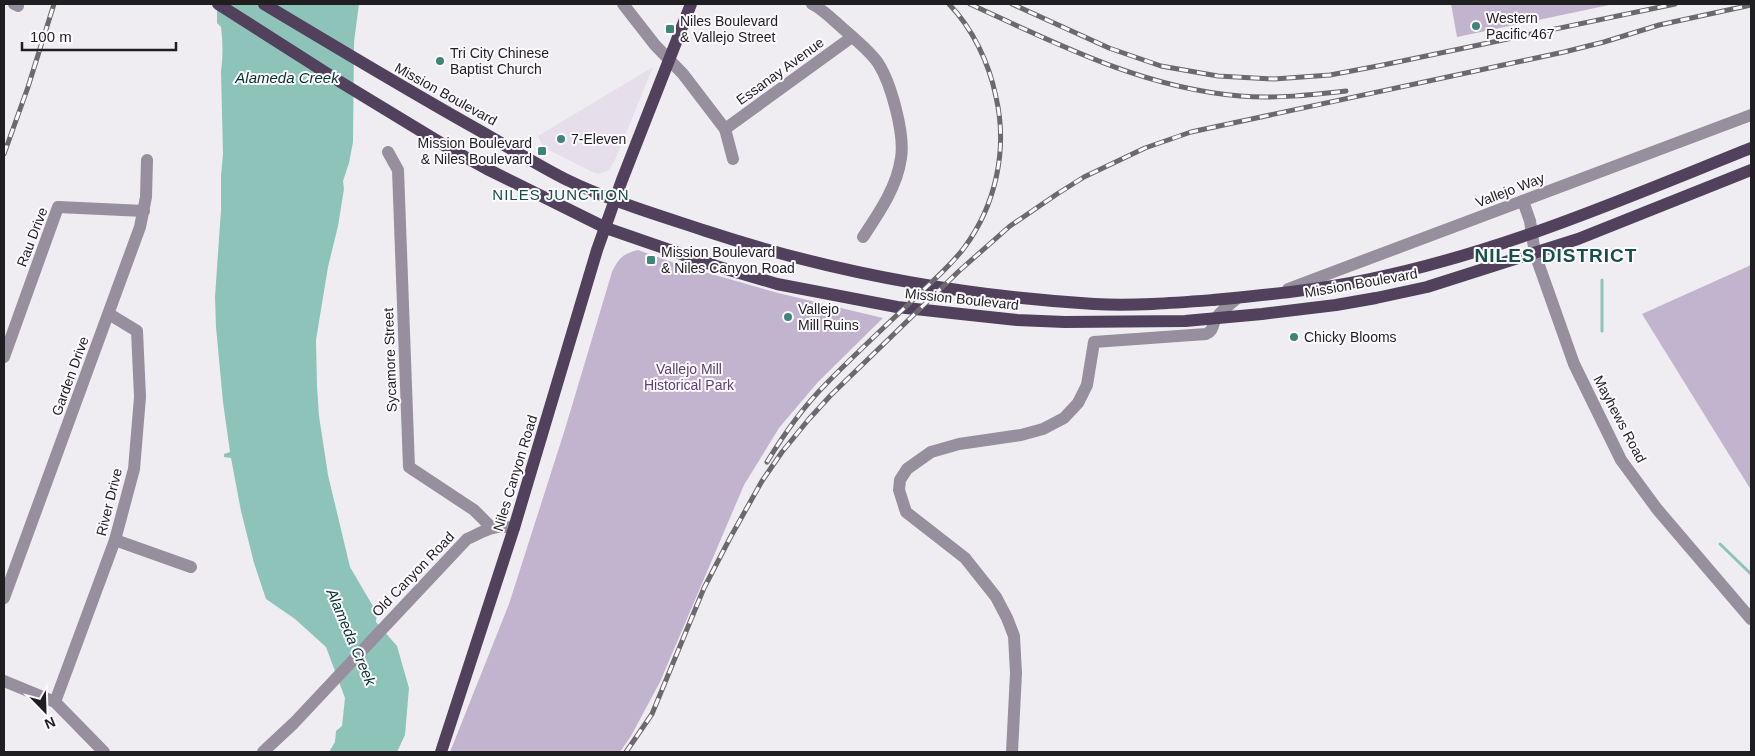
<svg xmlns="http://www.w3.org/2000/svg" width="1755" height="756" font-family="Arial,sans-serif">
	<rect width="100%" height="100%" fill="#f0edf2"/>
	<!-- built -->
	<polygon fill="#e6dfeb" points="653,67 616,158 609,170 598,174 590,171 543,147 538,136"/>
	<!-- green -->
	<g fill="#c2b4ce">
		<polygon points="1451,4 1614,4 1457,37"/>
		<path d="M638,250L680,265L778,293L883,318L818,382L779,428L744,485L660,682L631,736L620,752H450L509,604L565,429L612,272C619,258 622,254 638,250Z"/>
		<polygon points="1751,265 1751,490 1642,314"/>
	</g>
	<!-- water -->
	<path fill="#8ec3b9" d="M217,4H359L354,42L353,142L349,163L343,181L344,189L338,226L328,267L316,340L317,386L319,416L328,475L350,567L377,613L376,622L397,646L409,688L405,735L397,752H329L335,742L336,731L342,726L345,698L326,647L295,619L266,599L254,563L241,511L231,458L224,457V454L230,452L223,402L216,327L215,297L221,210V176L223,154L221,72C223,57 223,42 221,27L217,23Z"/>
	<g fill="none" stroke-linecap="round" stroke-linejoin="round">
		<!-- stream -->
		<g stroke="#8ec3b9" stroke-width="3">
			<polyline points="1602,331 1602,280"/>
			<polyline points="1720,544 1751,574"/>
		</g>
		<!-- minor -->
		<g stroke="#978e9e" stroke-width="12">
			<polyline points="14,4 18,6"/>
			<polyline points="623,4 655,45 683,74 725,129 733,159"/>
			<path d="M812,4C822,9 831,18 839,25C851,36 869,50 878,63C891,83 905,134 901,158C897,187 879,213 863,237"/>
			<polyline points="725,129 852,37"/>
			<polyline points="388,152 398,170 409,467 474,510 491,527"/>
			<polyline points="1523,201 1530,221 1535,254 1574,364 1621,460 1657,509 1751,619"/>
			<polyline points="1288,289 1751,115"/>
			<polyline points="4,357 58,207 144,211"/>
			<polyline points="115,540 191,567"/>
			<polyline points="4,598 140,227 146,197 147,160"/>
			<polyline points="4,681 55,702 104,752"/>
			<polyline points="55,702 115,540 134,469 140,397 137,331 109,314"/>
			<path d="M263,752L294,723L467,539C485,531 493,524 514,528"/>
			<path d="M1012,752L1016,673L1014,636L1007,618L996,597L965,558L906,512L899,490L900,480L907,469L931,452L959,444L1021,435L1043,429L1064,418L1078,403L1087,385L1094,342L1206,334C1214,330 1212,326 1215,320C1219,312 1231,304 1237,298"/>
		</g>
		<!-- major -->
		<g stroke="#51415c" stroke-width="12">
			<polyline points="218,4 342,83 449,148 487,169 606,228 716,266 777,284 897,307 961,314 1017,320 1065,322 1185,321 1262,314 1336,305 1376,298 1427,287 1578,239 1751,170"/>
			<path d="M264,4C334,46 404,88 475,128C505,145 534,163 565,179C610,201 658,215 706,231C831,272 963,296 1094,304C1134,306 1173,303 1213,300C1265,295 1318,290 1370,279C1502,252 1626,198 1751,148"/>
			<polyline points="441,752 514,528 597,250 622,180 691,4"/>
		</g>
		<!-- rail casing -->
		<g stroke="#6b696c" stroke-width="5">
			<g id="rail">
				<path d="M970,4C1057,44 1143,88 1240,96C1275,99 1311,95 1346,91"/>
				<polyline points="1012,4 1109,48 1161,66 1218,76 1274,79 1330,75 1383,65 1675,4"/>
				<polyline points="4,154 28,87 54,4"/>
				<path d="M767,462C784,434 803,407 826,384C856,353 888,324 919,294C934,280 951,265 964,248C996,205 1008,149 996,97C989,63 973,29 949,4"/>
				<polyline points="626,752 652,714 704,588 730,538 762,481 782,452 809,419 831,395 959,271 1010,226 1057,194 1084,177 1145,148 1191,132 1564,52 1604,42 1659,25 1751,5"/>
			</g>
		</g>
		<!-- rail -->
		<use href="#rail" stroke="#fdfaff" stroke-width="3" stroke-dasharray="9" stroke-linecap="butt"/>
	</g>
	<!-- markers -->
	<g fill="#3f8479" stroke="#fdfaff" stroke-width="2">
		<circle cx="1476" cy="26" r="5"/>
		<rect x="665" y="24" width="10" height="10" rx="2.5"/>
		<circle cx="440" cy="61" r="5"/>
		<circle cx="561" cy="139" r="5"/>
		<rect x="537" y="146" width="10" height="10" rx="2.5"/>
		<rect x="646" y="255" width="10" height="10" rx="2.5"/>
		<circle cx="788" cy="317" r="5"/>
		<circle cx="1294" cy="337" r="5"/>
	</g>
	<g text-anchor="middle" stroke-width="4" stroke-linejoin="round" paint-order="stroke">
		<!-- poi labels -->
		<g font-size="14" fill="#1f1e20" stroke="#fdfaff" text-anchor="start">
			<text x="1486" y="23">Western<tspan x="1486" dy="16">Pacific 467</tspan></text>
			<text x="680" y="26">Niles Boulevard<tspan x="680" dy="16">&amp; Vallejo Street</tspan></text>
			<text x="450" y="58">Tri City Chinese<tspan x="450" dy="16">Baptist Church</tspan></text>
			<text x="571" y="144">7-Eleven</text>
			<text x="532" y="148" text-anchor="end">Mission Boulevard<tspan x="532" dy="16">&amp; Niles Boulevard</tspan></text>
			<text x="661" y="257">Mission Boulevard<tspan x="661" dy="16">&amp; Niles Canyon Road</tspan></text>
			<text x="798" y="314">Vallejo<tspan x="798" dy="16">Mill Ruins</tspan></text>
			<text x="1304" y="342">Chicky Blooms</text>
		</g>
		<!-- street labels -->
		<g font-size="14" fill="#1f1e20" stroke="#fdfaff">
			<text transform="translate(780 71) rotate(-36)" y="5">Essanay Avenue</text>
			<text transform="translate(446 94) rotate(29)" y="5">Mission Boulevard</text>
			<text transform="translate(1510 190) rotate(-21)" y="5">Vallejo Way</text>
			<text transform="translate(32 237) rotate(-69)" y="5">Rau Drive</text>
			<text transform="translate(1361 283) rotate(-10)" y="5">Mission Boulevard</text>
			<text transform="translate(962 299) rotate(6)" y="5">Mission Boulevard</text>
			<text transform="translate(390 360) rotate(-92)" y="5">Sycamore Street</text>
			<text transform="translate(70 376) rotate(-70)" y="5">Garden Drive</text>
			<text transform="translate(1620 419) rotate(62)" y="5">Mayhews Road</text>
			<text transform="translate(515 473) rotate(-73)" y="5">Niles Canyon Road</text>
			<text transform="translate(109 502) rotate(-76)" y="5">River Drive</text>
			<text transform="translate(413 574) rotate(-46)" y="5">Old Canyon Road</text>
		</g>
		<!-- park labels -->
		<g font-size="14" fill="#5e4072" stroke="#fdfaff">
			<text x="689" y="374">Vallejo Mill<tspan x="689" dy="16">Historical Park</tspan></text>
		</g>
		<!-- water labels -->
		<g font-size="15" font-style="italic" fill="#00332d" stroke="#fdfaff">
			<text x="287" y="83">Alameda Creek</text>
			<text transform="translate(351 637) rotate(67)" y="5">Alameda Creek</text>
		</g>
		<!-- neighbourhood labels -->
		<g font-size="15" letter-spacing="1" fill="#175048" stroke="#fdfaff">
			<text x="561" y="200">NILES JUNCTION</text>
		</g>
		<!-- district labels -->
		<g font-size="19" font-weight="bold" letter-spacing="1" fill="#175048" stroke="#fdfaff">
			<text x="1556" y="262">NILES DISTRICT</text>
		</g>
	</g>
	<!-- border -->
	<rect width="1755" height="756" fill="none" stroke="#1f1e20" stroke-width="10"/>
	<!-- north arrow -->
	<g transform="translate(45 711) rotate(157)" stroke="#fdfaff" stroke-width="4" paint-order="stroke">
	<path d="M0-4L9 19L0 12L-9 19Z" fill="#1f1e20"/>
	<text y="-8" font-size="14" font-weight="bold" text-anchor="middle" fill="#1f1e20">N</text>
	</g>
	<!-- scale -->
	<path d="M22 42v8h154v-8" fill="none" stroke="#1f1e20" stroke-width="2.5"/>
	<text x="30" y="42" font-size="15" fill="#1f1e20" stroke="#fdfaff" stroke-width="4" paint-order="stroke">100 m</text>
</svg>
